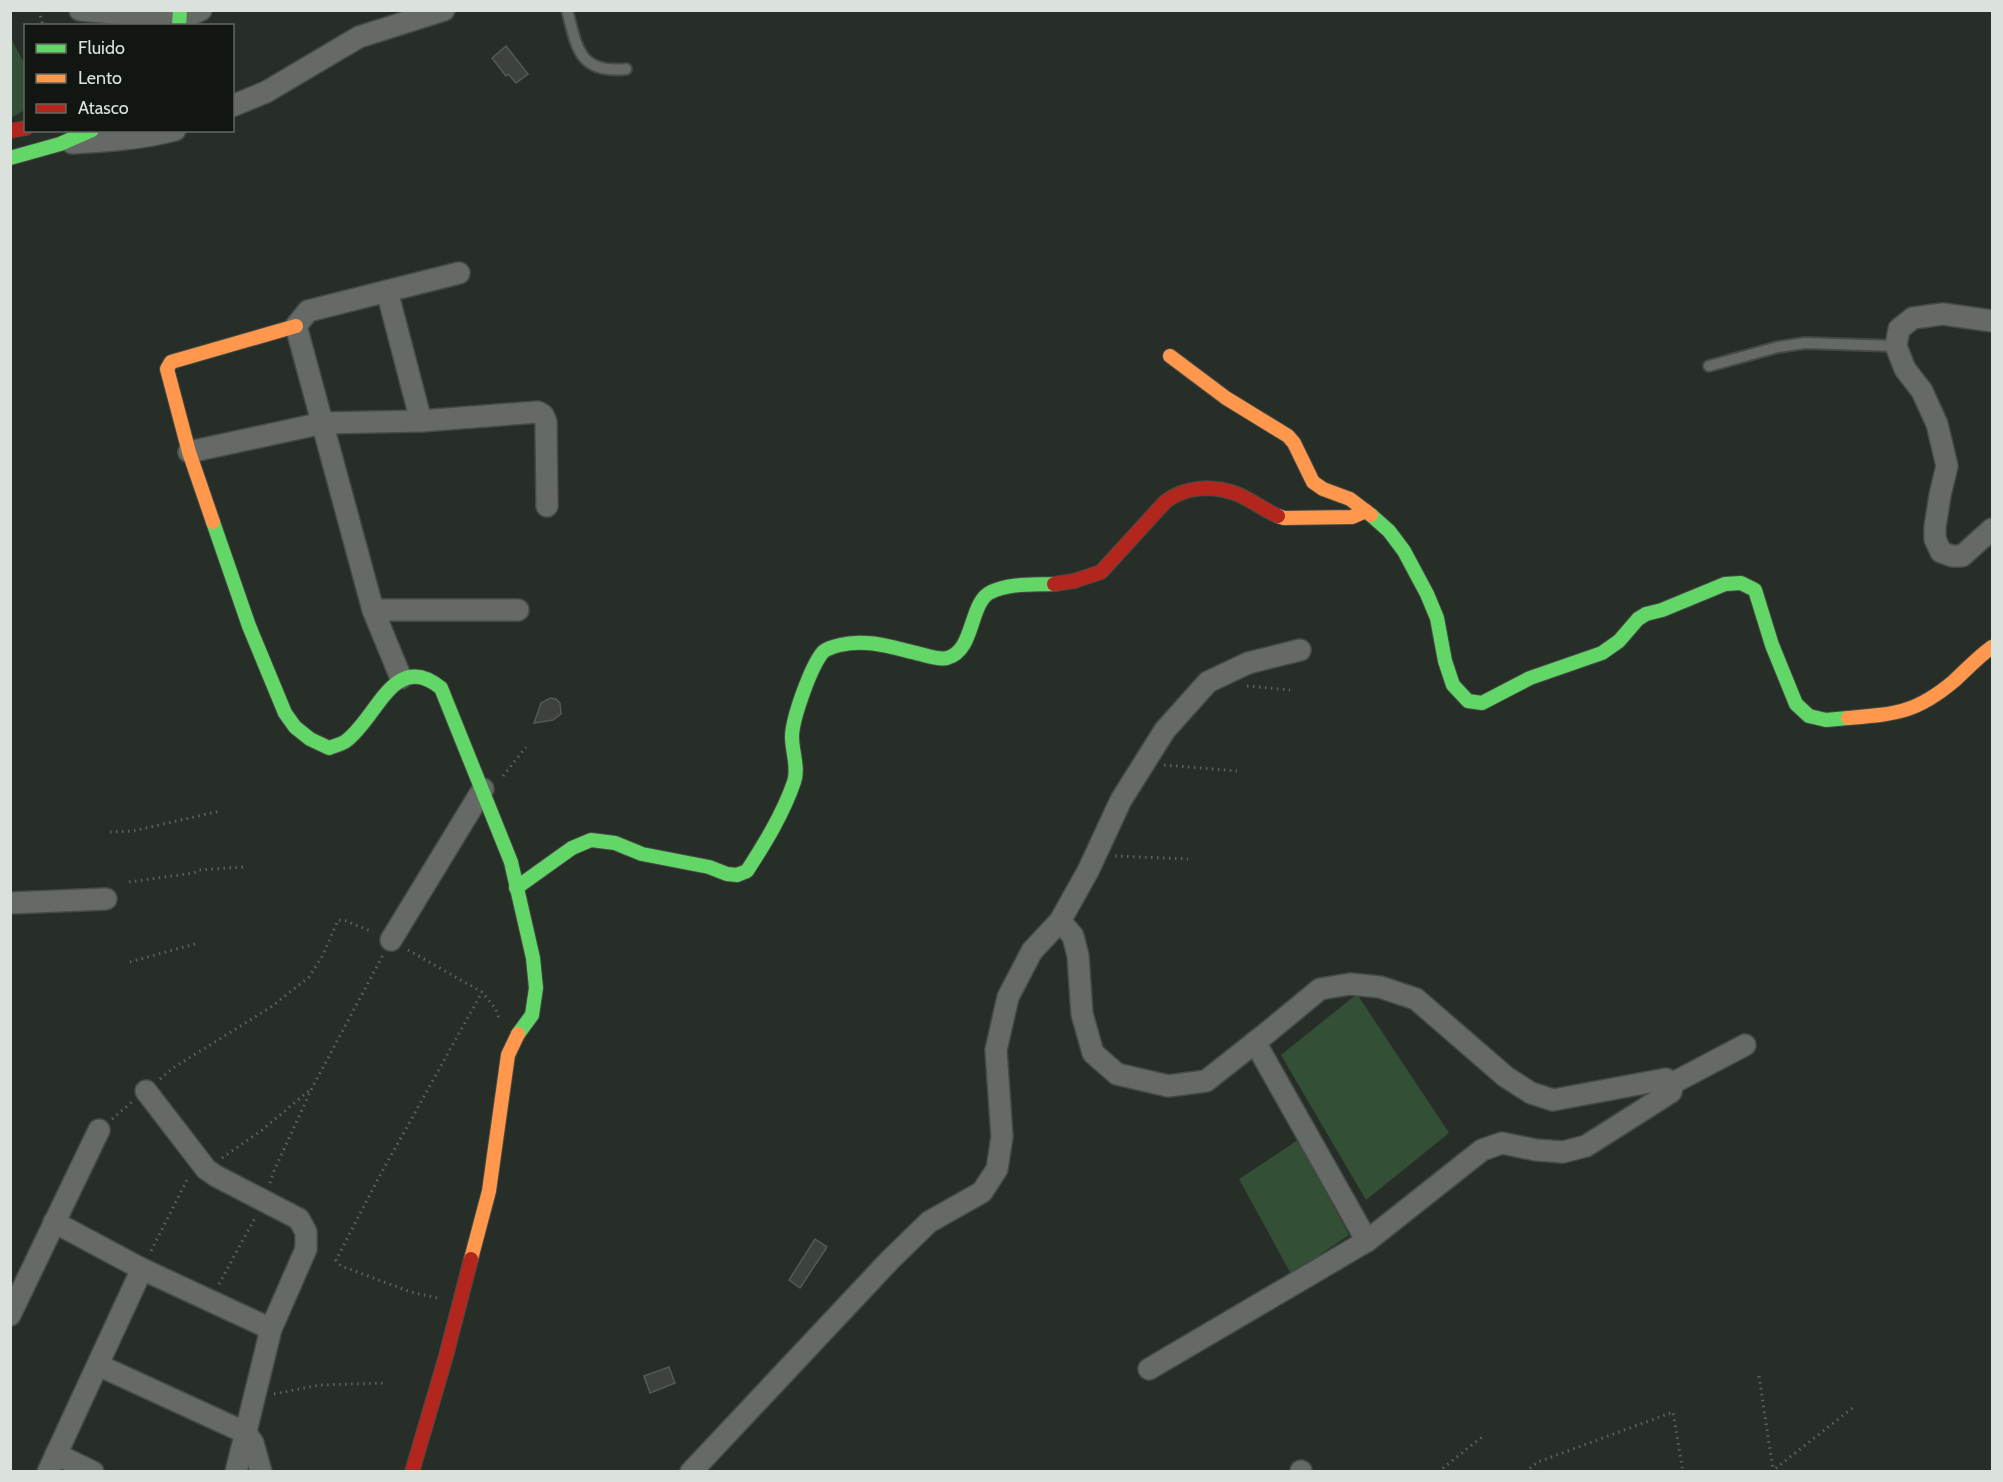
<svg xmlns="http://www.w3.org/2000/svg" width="2003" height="1482" font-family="Cabin,sans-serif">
	<rect width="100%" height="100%" fill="#272d27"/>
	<!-- green -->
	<g fill="#335036">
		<polygon points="10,37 26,66 25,110 11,118"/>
		<polygon points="1357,994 1449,1133 1366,1200 1281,1055"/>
		<polygon points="1298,1140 1349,1235 1291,1274 1239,1179"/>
	</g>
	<!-- building -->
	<g fill="#3e423e" stroke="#555955" stroke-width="1.5">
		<polygon points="506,46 528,74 516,83 508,74 506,76 492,58"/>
		<polygon points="550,698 556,699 560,703 561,714 553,720 534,723 541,703"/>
		<polygon points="815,1239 827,1247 800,1288 789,1280"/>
		<polygon points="669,1367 675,1383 650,1393 644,1376"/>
	</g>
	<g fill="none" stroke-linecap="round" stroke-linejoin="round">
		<!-- lane casing -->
		<g stroke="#454a45" stroke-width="14">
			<g id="lane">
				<path d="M567,10C577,48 579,74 626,69"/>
				<polyline points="1709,366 1778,347 1805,343 1896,346"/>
			</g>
		</g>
		<!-- street casing -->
		<g stroke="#454a45" stroke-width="24">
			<g id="street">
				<polyline points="80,10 181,19 201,10"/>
				<polyline points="232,106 266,92 359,37 444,10"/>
				<path d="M72,143C107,141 141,139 175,130"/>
				<polyline points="387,291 421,421"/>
				<polyline points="1992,321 1943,314 1913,318 1899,329 1896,346 1905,369 1922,391 1937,424 1947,466 1940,495 1935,527 1935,539 1941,552 1952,556 1962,556 1992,529"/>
				<polyline points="189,452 323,423 421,421 538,412 543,415 546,422 547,506"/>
				<polyline points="373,610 518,610"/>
				<polyline points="401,678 373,610 296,326 308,311 459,273"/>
				<polyline points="10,903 106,899"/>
				<polyline points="1060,921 1073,936 1078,956 1082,1014 1093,1053 1117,1074 1168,1086 1206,1081 1268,1032 1320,989 1350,984 1380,987 1416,999 1506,1077 1531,1093 1553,1100 1666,1079 1673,1083"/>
				<polyline points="391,940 483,789"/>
				<polyline points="1255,1042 1367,1241"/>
				<polyline points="146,1091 206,1169 216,1176 299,1219 306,1232 306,1249 271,1329 236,1472"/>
				<polyline points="54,1222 142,1269 271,1329"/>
				<polyline points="10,1315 99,1130"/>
				<polyline points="98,1365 246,1433 253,1443 261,1472"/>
				<polyline points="1149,1369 1367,1241 1482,1150 1502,1143 1536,1150 1563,1152 1586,1146 1671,1092 1673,1083 1745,1045"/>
				<polyline points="56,1454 93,1472"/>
				<polyline points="1301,1471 1301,1472"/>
				<polyline points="48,1472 142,1269"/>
				<polyline points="691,1472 890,1260 929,1222 982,1192 997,1169 1002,1137 996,1050 1008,997 1032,951 1060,921 1088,871 1121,800 1165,730 1208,682 1248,663 1300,650"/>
			</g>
		</g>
		<!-- fast casing -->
		<g stroke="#454a45" stroke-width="16">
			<g id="fast">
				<polyline points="179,26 180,10"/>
				<polyline points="10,158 60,144 92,130"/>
				<polyline points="1371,515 1389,531 1404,551 1427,594 1437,618 1445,661 1453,685 1468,701 1482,703 1530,678 1602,653 1619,641 1638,619 1646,614 1662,610 1725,584 1741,583 1755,590 1772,645 1796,704 1809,716 1826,720 1848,718"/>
				<path d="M213,522L249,626L285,713L295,727L310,739L329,748C334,746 342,744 346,741C378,717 394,650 441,688L511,862L533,958L536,988L532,1015L518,1034"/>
				<path d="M516,888L572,848L591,840L615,843L642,854L709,867L727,874L737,875L747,871C765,843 783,814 794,782C799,768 792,752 792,737C792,719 811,666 823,652C826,649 835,646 840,645C867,638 894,648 920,654C928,656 939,660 947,658C975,651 969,602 991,592C1009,583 1034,585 1054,584"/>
			</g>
		</g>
		<!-- slow casing -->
		<g stroke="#454a45" stroke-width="16">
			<g id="slow">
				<polyline points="1170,356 1226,398 1288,436 1294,443 1313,482 1323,489 1350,499 1371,515"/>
				<polyline points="1278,516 1284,518 1352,517 1366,511"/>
				<polyline points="213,522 189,452 167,369 171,362 296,326"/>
				<path d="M1848,718C1896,714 1916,713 1954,681C1967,669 1978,657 1992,647"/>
				<polyline points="471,1259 489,1191 508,1055 518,1034"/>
			</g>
		</g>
		<!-- jam casing -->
		<g stroke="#454a45" stroke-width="16">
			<g id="jam">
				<polyline points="10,131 26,128"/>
				<path d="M1054,584L1074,581L1101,572L1165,502C1185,486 1213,485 1237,494C1250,499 1264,510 1278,516"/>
				<polyline points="412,1472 446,1356 471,1259"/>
			</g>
		</g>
		<!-- path -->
		<g stroke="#5e635e" stroke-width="3" stroke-dasharray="1.5 4.5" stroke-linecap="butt">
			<polyline points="39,10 43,26"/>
			<polyline points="1247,686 1290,690"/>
			<polyline points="1164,765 1237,771"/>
			<polyline points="503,776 526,747"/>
			<polyline points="110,832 133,831 220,811"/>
			<polyline points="1115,856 1188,859"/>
			<polyline points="129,882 194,873 199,870 244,867"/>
			<polyline points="408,950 482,992 495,1008 499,1018"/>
			<polyline points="130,962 198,943"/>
			<polyline points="160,1079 173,1068 271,1007 309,977 323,955 338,920 346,921 373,932"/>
			<polyline points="112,1119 132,1102"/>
			<polyline points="222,1158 262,1130 311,1089"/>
			<polyline points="270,1183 273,1173 312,1088 383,955"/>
			<polyline points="151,1251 187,1180 187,1176"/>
			<polyline points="219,1284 256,1216"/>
			<polyline points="437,1298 411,1292 341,1266 336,1260 378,1179 482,992"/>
			<polyline points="1759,1376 1773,1470"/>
			<polyline points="274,1394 320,1385 386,1383"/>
			<polyline points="1438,1472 1482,1437"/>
			<polyline points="1525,1472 1538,1462 1673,1412 1683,1472"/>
			<polyline points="1771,1472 1855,1406"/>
		</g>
		<!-- lane -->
		<use href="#lane" stroke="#666a66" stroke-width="10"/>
		<!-- street -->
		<use href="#street" stroke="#666a66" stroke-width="21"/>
		<!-- fast -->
		<use href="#fast" stroke="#63d668" stroke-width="14"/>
		<!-- slow -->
		<use href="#slow" stroke="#ff974d" stroke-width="14"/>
		<!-- jam -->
		<use href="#jam" stroke="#b3261e" stroke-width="14"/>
	</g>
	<!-- border -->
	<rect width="2003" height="1482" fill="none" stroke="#dbe1db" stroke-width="24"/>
	<!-- legend -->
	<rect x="24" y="24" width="210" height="108" fill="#111611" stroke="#626762" stroke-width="1.5"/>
	<rect x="36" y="44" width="30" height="9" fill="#63d668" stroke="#626762" stroke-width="1.5"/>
	<text x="78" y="54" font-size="18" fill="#dbe1db">Fluido</text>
	<rect x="36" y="74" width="30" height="9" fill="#ff974d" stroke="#626762" stroke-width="1.5"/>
	<text x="78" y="84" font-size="18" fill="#dbe1db">Lento</text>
	<rect x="36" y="104" width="30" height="9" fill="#b3261e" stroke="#626762" stroke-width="1.5"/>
	<text x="78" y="114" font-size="18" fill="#dbe1db">Atasco</text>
</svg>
